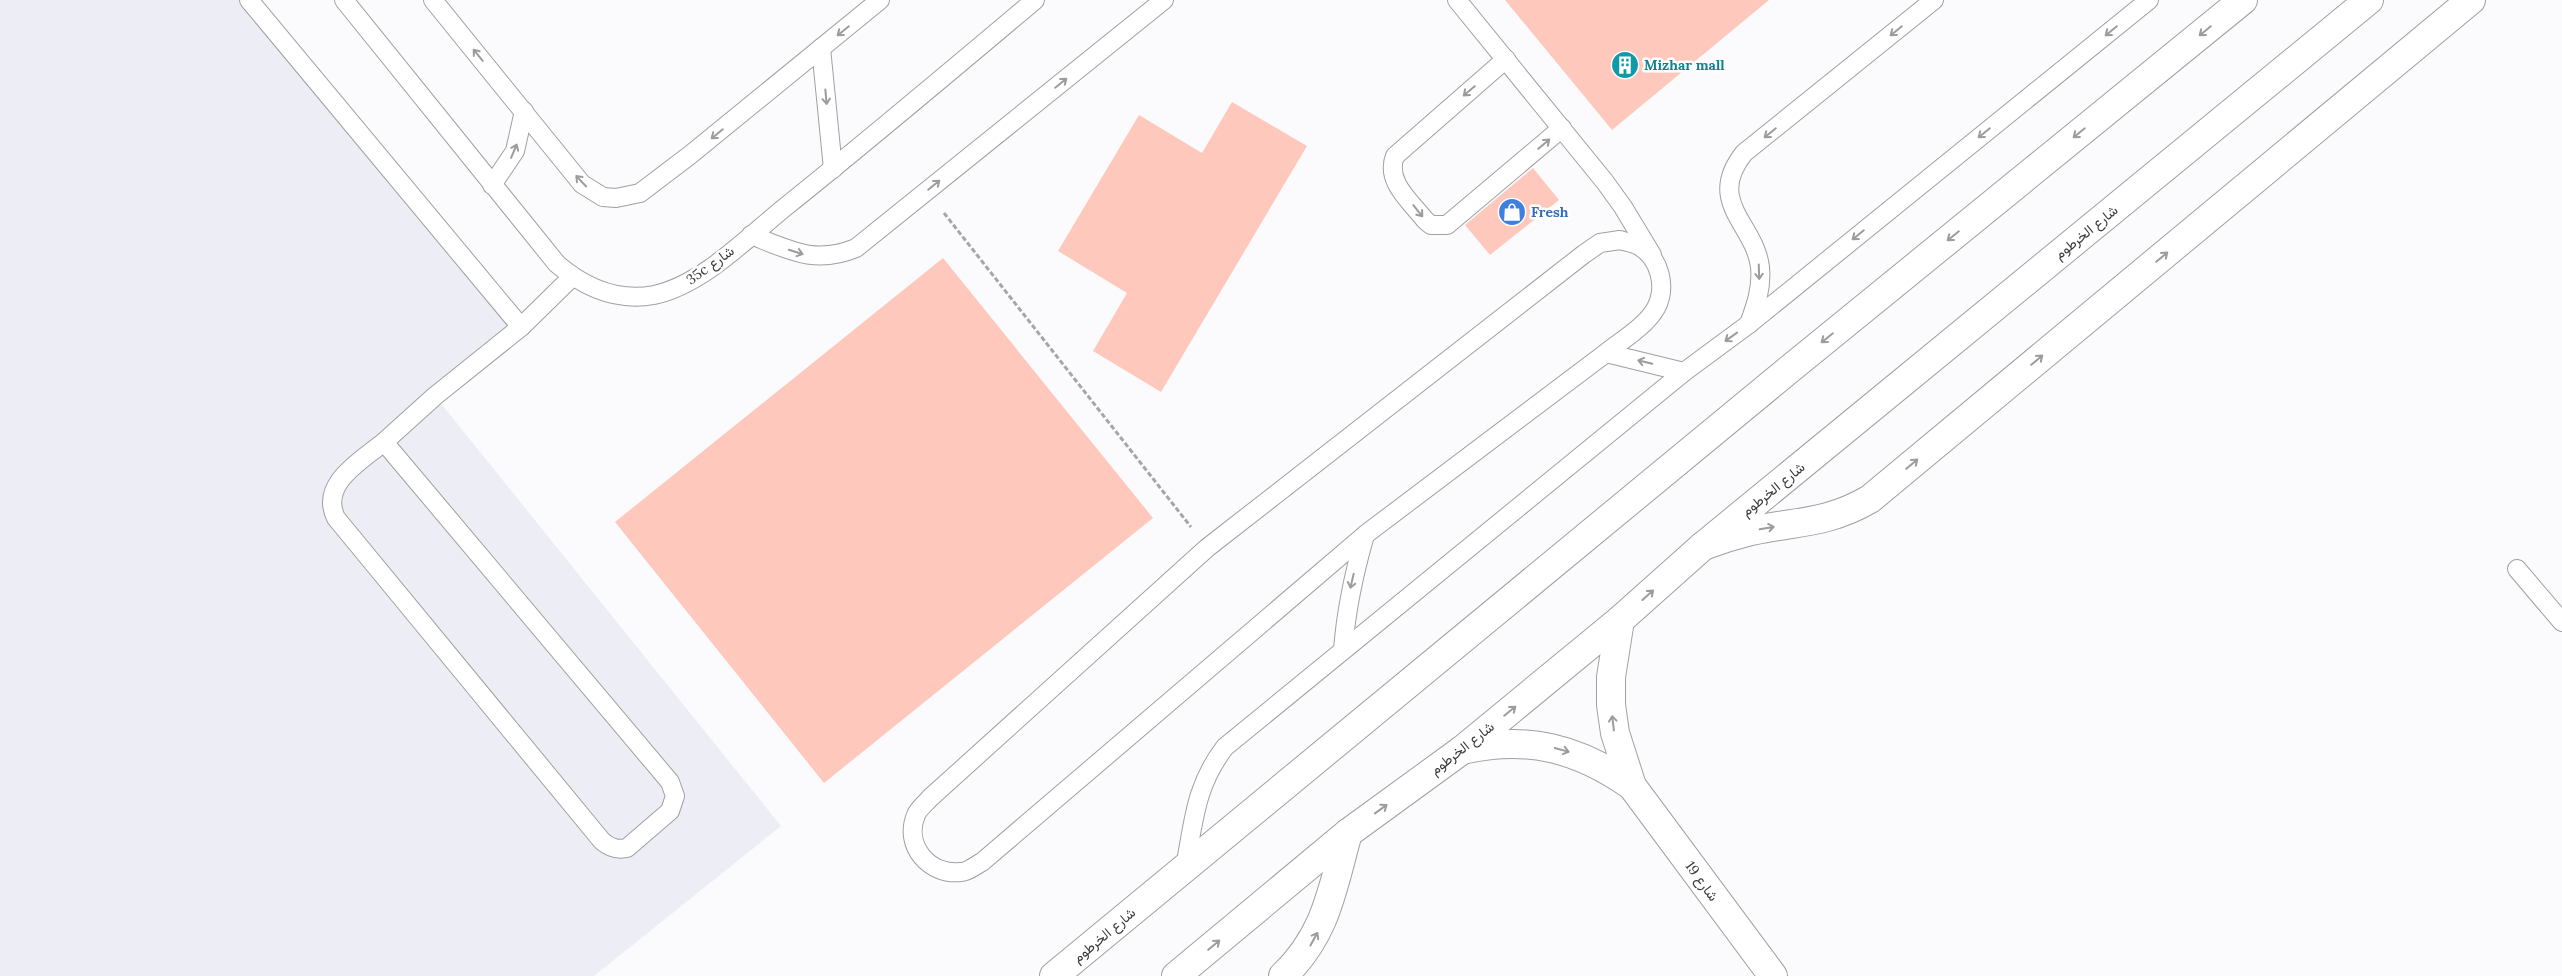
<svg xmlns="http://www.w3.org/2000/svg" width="2562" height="976" font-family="Lora,Vazirmatn,serif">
	<rect width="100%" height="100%" fill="#fbfbfd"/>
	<!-- built -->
	<polygon fill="#ededf6" points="0,0 257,0 521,327 435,396 781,826 594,976 0,976"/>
	<!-- building -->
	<g fill="#fec8bd">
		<polygon points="1505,0 1769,0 1612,130"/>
		<polygon points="1232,102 1307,146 1161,392 1093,351 1127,293 1058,251 1139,115 1202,153"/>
		<polygon points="1533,168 1559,200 1490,255 1465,225"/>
		<polygon points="943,258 1153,518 824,783 615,522"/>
	</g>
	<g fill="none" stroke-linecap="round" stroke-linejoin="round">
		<!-- service casing -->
		<g stroke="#a0a0a2" stroke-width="20">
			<g id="service">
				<polyline points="249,0 521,327"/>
				<path d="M344,0L557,264C584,287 616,302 654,295C702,285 747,238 784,208C869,140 952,70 1035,0"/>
				<polyline points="433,0 582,184 603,197 616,198 640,193 690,155 880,0"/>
				<polyline points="1457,0 1605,182 1623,207 1652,255"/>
				<polyline points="821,48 833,169"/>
				<path d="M1506,59L1395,156C1385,181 1410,201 1425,220L1431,225H1447L1562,128"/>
				<polyline points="492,185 515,151 524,111"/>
				<path d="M751,235C789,250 815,265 856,248L1164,0"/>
				<path d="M1620,240C1626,242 1634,243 1639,246C1660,258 1667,287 1656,308C1646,326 1622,340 1606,353L1366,534L982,862C976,865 968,872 961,872C930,876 903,846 916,815C918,809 926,803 930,798L1207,548L1584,254L1600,243Z"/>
				<path d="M1749,324C1756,305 1762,288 1760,267C1755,224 1705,202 1744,153L1934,0"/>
				<polyline points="1606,353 1684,372"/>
				<path d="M384,442L670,782L675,796L670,811L627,848C617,850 610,848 602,841L336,518C319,484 361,461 384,442Z"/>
				<polyline points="384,442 435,396 521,327 572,277"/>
				<polyline points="2517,569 2562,622"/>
				<path d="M1343,650C1346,610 1354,573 1365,535"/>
				<path d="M1185,867C1194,821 1195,786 1225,747L1684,372L1749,324L2149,0"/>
			</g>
		</g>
		<!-- minor casing -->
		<g stroke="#a0a0a2" stroke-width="30">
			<g id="minor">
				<path d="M1703,546C1719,540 1735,535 1751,531C1797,521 1827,524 1870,499L2471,0"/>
				<polyline points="1620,620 1611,677 1611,705 1615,733 1632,786 1773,976"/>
				<path d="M1462,750C1527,735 1578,748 1632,786"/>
				<path d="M1283,976C1327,934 1332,889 1348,833"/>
			</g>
		</g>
		<!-- secondary casing -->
		<g stroke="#a0a0a2" stroke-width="30">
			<g id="secondary">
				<polyline points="1054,976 1786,372 2243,0"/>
				<polyline points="1176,976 1348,833 1462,750 1620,620 1703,546 2369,0"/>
			</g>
		</g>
		<!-- path -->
		<polyline stroke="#a6a6a8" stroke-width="3" stroke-dasharray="5 2.5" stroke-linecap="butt" points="944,213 1191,527"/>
		<!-- service -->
		<use href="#service" stroke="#fff" stroke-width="18"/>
		<!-- minor -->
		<use href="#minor" stroke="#fff" stroke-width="28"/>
		<!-- secondary -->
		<use href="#secondary" stroke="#fff" stroke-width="28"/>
	</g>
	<!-- one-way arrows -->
	<defs><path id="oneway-shaft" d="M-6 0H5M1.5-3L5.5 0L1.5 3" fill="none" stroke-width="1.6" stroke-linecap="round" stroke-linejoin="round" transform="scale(1.25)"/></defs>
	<g stroke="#9c9c9c">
		<use href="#oneway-shaft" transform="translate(843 31) rotate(141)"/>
		<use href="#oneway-shaft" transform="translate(1896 31) rotate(141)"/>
		<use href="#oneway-shaft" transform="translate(2111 31) rotate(141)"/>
		<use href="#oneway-shaft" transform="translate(2205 31) rotate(141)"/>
		<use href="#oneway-shaft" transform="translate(478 55) rotate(-129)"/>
		<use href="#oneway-shaft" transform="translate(1061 83) rotate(-39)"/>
		<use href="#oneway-shaft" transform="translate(1469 91) rotate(140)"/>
		<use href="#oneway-shaft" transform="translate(826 97) rotate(85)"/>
		<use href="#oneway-shaft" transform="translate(1770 133) rotate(141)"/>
		<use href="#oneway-shaft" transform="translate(1984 133) rotate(141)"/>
		<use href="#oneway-shaft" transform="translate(2079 133) rotate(141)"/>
		<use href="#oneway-shaft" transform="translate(717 134) rotate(141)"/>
		<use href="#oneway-shaft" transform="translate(1544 144) rotate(-40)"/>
		<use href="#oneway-shaft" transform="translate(514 151) rotate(-67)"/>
		<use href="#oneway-shaft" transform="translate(581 181) rotate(-133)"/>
		<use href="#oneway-shaft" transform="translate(934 185) rotate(-39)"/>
		<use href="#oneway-shaft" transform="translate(1418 211) rotate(51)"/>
		<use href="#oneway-shaft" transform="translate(1858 235) rotate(141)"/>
		<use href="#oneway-shaft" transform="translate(1953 236) rotate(141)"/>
		<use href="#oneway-shaft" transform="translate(796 252) rotate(18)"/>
		<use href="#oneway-shaft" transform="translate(2162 257) rotate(-40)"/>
		<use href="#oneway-shaft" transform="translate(1759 272) rotate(88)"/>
		<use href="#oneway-shaft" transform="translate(1731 337) rotate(144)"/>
		<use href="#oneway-shaft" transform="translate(1827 338) rotate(141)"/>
		<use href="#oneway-shaft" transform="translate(2037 360) rotate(-40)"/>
		<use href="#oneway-shaft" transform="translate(1645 362) rotate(-166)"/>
		<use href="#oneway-shaft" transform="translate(1912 464) rotate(-40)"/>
		<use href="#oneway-shaft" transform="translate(1767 528) rotate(-10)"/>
		<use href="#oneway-shaft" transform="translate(1352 581) rotate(103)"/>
		<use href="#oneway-shaft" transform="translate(1648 595) rotate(-42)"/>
		<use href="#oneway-shaft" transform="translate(1510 711) rotate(-39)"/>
		<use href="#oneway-shaft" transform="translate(1613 723) rotate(-97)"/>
		<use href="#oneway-shaft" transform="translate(1562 750) rotate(15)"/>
		<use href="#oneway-shaft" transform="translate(1381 809) rotate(-36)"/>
		<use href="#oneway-shaft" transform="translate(1314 939) rotate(-61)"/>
		<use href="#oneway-shaft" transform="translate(1214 945) rotate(-40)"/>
	</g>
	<!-- icons -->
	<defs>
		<g id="building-disc" transform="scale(1.4375)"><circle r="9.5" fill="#0f9aa8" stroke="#fff"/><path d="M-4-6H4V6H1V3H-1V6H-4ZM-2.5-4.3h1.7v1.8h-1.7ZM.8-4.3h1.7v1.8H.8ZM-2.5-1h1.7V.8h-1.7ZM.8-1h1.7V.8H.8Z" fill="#fff"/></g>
		<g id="shop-disc" transform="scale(1.4375)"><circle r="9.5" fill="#3f7fe0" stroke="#fff"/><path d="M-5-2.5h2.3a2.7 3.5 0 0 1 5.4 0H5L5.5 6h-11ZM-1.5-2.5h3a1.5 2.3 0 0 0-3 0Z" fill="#fff"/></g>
	</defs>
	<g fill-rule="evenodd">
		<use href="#building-disc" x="1625" y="65"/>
		<use href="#shop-disc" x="1512" y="212"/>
	</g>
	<g text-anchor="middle" stroke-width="5" stroke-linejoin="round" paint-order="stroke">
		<!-- culture labels -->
		<g font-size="14" font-weight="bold" fill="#0d838f" stroke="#fff" text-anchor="start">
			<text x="1644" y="70">Mizhar mall</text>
		</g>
		<!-- shop labels -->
		<g font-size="14" font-weight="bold" fill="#366cbe" stroke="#fff" text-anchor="start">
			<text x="1531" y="217">Fresh</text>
		</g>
		<!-- street labels -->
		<g font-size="14" fill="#39393a" stroke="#fff">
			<text transform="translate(2086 232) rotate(-39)" y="5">شارع الخرطوم</text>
			<text transform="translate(710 265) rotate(-36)" y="5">35c شارع</text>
			<text transform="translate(1773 489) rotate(-39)" y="5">شارع الخرطوم</text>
			<text transform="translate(1462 748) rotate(-38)" y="5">شارع الخرطوم</text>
			<text transform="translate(1702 881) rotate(54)" y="5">شارع 19</text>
			<text transform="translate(1104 935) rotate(-40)" y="5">شارع الخرطوم</text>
		</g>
	</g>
</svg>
